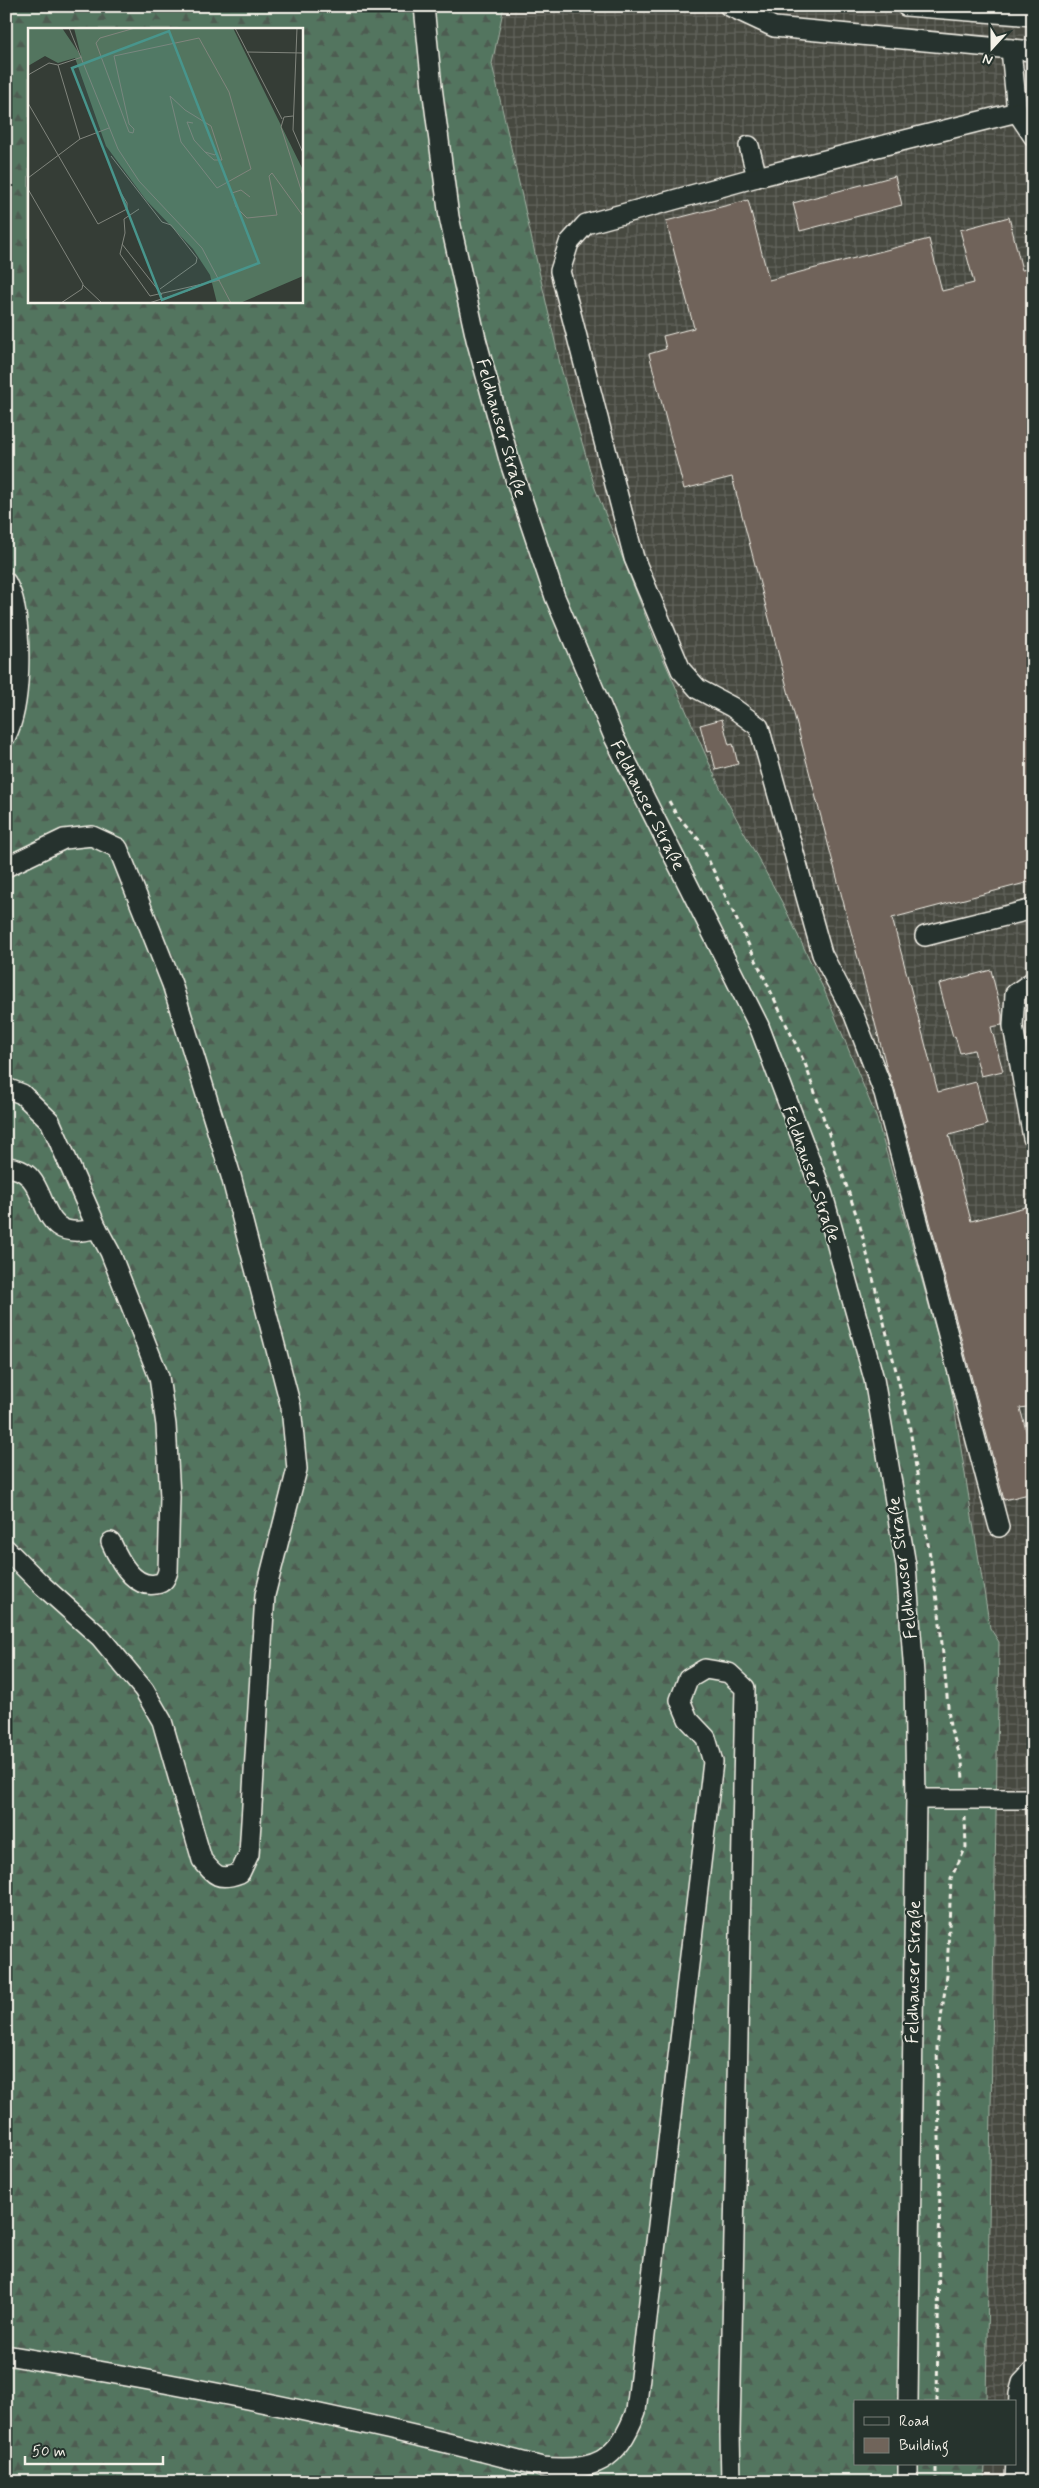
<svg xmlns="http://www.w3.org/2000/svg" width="1039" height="2488" font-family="Mynerve,sans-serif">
	<defs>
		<pattern id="industrial-grid" width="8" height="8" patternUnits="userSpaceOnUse" patternTransform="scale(1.25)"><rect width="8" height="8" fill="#474941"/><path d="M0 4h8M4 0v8" fill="none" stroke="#62645c"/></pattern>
		<pattern id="forest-firs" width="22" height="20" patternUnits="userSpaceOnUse" patternTransform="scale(1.25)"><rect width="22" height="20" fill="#53755f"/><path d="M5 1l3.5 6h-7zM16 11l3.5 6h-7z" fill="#4e5c51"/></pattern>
	</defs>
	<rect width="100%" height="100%" fill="#353d36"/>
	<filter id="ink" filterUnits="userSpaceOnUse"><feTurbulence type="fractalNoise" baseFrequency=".02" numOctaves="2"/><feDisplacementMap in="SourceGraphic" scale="10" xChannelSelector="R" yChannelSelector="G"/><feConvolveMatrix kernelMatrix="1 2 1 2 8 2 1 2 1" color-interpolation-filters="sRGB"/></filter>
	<g filter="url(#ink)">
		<!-- industrial -->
		<polygon fill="url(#industrial-grid)" points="504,6 1033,6 1033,2482 984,2482 985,2464 1015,2464 1015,2402 986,2402 999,1642 990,1628 950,1381 877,1119 825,992 783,904 722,792 655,640 595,488 561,368 492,64"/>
		<!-- forest -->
		<path fill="url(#forest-firs)" stroke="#a4b3a4" fill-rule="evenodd" d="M6,6H504L492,64L561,368L595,488L655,640L722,792L783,904L825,992L877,1119L950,1381L990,1628L999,1642L986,2402H855V2464H985L984,2482H6ZM29,29H301V301H29Z"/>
		<!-- building -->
		<g fill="#70645a" stroke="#f4f1e8">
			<polygon points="895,176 902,205 800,231 793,203"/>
			<polygon points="748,200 769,280 929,239 942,291 974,283 960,230 1009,217 1022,270 1033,268 1033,881 892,918 938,1092 976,1082 987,1125 949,1135 971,1221 1033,1205 1033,1406 1020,1408 1033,1456 1033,1493 1004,1500 895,1090 887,1069 732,477 684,489 649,354 666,349 663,336 694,328 666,221"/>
			<polygon points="722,719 729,745 733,744 738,764 716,770 711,751 707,752 700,725"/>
			<polygon points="991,970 1002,1015 1002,1025 991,1027 1003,1071 981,1076 974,1050 960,1053 955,1036 953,1037 939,984"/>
		</g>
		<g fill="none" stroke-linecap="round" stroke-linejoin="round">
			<!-- minor casing -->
			<g stroke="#f4f1e8" stroke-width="22">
				<g id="minor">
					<polyline points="424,6 432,87 449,217 476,339 510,463 555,597 614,737 759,1026 823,1195 874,1379 906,1565 914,1674 916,1799 908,2402"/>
					<polyline points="729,6 774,27 1033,51"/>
					<polyline points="906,6 1033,16"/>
					<polyline points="1011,49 1017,112 1033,136"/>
					<polyline points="749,146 757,177"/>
					<path d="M6,582C9,588 13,596 14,603C21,637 22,705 6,736"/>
					<path d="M6,867L64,839L92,836L118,848L172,984L231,1176L291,1407L297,1469L265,1595L249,1854L240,1873C219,1881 215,1876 202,1860L162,1721L144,1690L100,1637L43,1586L6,1549"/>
					<polyline points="925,936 1033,909"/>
					<polyline points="1033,981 1015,994 1013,1026 1033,1138"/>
					<polyline points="6,1088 22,1094 50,1121 97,1228"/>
					<path d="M6,1167C59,1170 26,1248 97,1228L110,1252L159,1377L166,1425L170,1497L168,1571C166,1578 164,1583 156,1584C133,1589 118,1558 111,1542"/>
					<polyline points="999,1527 884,1093 854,1015 822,954 759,727 732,707 698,689 681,670 634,558 560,271 569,243 586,224 757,177 1017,112"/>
					<polyline points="916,1799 1033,1799"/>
					<path d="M6,2355C186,2385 366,2420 542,2467C594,2472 618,2462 636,2411L713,1762L706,1738L688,1719L680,1700L688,1679L705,1669L729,1673L745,1688L730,2433L731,2482"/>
					<polyline points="908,2482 908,2464"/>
					<polyline points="1015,2482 1019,2394 1022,2383 1033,2371"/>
				</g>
			</g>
			<!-- path -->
			<g stroke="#f4f1e8" stroke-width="3" stroke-dasharray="5 4" stroke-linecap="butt">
				<polyline points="669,801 676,814 699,840 806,1066 860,1226 909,1423 939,1613 950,1727 962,1761 963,1781"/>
				<polyline points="937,2402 940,2180 937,2047 947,1975 951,1878 966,1847 965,1817"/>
				<polyline points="936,2482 936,2464"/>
			</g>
			<!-- minor -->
			<use href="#minor" stroke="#26332d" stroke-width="19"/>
		</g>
	</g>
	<g text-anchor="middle" stroke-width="4.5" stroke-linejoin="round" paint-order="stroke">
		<!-- street labels -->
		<g font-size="18" fill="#f4f1e8" stroke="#26332d">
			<text transform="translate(502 428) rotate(74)" y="6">Feldhauser Straße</text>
			<text transform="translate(648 805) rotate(63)" y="6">Feldhauser Straße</text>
			<text transform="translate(812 1174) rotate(71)" y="6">Feldhauser Straße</text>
			<text transform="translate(902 1568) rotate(-97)" y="6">Feldhauser Straße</text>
			<text transform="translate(913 1972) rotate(-89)" y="6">Feldhauser Straße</text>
		</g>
	</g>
	<!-- overview -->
	<g transform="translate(28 28)">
		<rect width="275" height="275" fill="#353d36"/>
		<path d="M0,0H34L53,28L46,0H205L275,142V248L212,275H189L182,247L165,221L118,172L78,118L47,30L30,35L17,28L0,38Z" fill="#53755f"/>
		<path fill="none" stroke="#81857d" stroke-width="1" d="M41,0L90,121L111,153L174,220L203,275M107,0L72,10L68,15L101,104L105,105L106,101L101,96L86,28L171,10L201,64L223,141L189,160L153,114L142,68L157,82L183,98L194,132H186L177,124M207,0L254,91M269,0L265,102L275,125M219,24L275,25M30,37L54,29M0,47L21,35L30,37L52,111M0,75L70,196L99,181V175L91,162M265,88L256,89L253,99L275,168M165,95L159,94L166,112L177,124L187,127L189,124M83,128L134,194L143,197L169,230L168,235L132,261M0,150L52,111L81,100M0,161L55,256L54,261L33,275M222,169L213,162L204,165L208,179L219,190L249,187L241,148L244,145L275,188M111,181L96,191L97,205L92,226L122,268L192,252M94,216L134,267M55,257L74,275M121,275L162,262"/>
		<path fill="#48958c" fill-opacity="0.15" stroke="#48958c" stroke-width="2.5" d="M141,3L231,235L134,272L44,40Z"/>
		<rect width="275" height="275" fill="none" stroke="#f4f1e8" stroke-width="2.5"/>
	</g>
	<!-- margin -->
	<rect width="1039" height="2488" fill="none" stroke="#26332d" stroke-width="25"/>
	<rect x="12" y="12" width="1014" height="2463" fill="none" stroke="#f4f1e8" stroke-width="2" filter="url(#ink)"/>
	<!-- legend -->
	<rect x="854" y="2400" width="162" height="65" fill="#26332d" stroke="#787f78"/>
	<rect x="864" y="2417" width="25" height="8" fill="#26332d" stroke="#787f78"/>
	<text x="899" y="2426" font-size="15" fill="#f4f1e8">Road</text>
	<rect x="864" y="2438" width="25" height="15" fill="#70645a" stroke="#787f78"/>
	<text x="899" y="2450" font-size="15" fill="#f4f1e8">Building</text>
	<!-- north arrow -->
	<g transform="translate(992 48) rotate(201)" stroke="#26332d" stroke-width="4" paint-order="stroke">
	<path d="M0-4L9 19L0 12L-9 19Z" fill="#f4f1e8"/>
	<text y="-8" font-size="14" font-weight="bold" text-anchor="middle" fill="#f4f1e8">N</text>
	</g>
	<!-- scale -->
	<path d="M25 2456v8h138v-8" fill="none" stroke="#f4f1e8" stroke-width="2.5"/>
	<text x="32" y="2456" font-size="15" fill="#f4f1e8" stroke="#26332d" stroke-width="4" paint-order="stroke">50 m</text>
</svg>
